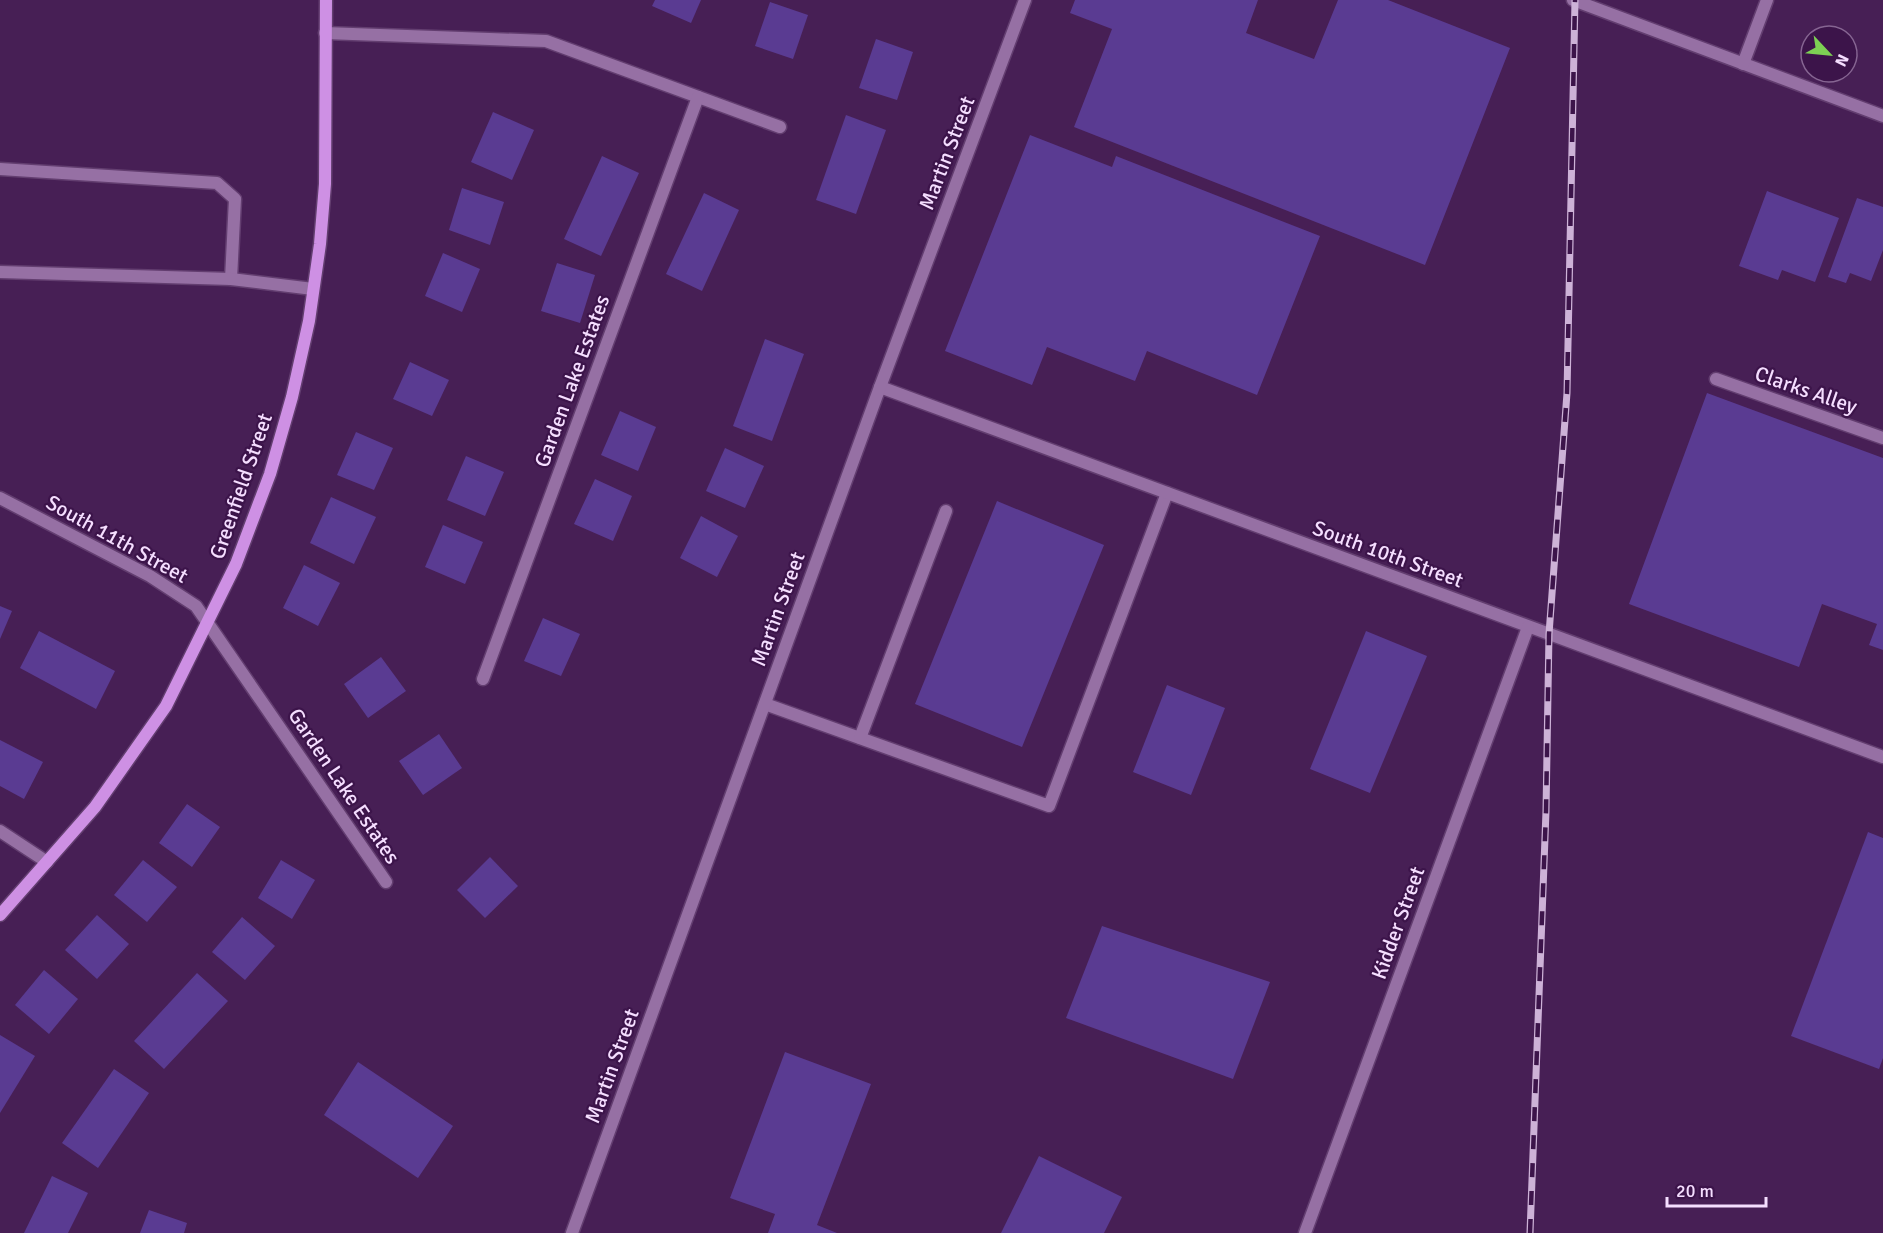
<svg xmlns="http://www.w3.org/2000/svg" width="1883" height="1233" font-family="Signika,sans-serif">
	<rect width="100%" height="100%" fill="#471f55"/>
	<!-- building -->
	<g fill="#5a3b92">
		<polygon points="655,0 701,0 691,23 652,6"/>
		<polygon points="1075,0 1258,0 1246,33 1314,59 1338,0 1388,0 1510,48 1425,265 1074,127 1112,29 1070,13"/>
		<polygon points="770,2 808,15 793,59 755,46"/>
		<polygon points="876,39 913,52 897,100 859,88"/>
		<polygon points="493,112 534,130 512,180 471,162"/>
		<polygon points="846,115 886,130 856,214 816,200"/>
		<polygon points="1030,135 1112,167 1116,156 1320,236 1257,395 1147,351 1135,381 1047,347 1032,385 945,351"/>
		<polygon points="602,156 639,173 601,256 564,239"/>
		<polygon points="462,188 504,202 490,245 449,230"/>
		<polygon points="1767,191 1839,218 1815,282 1782,270 1778,280 1739,266"/>
		<polygon points="704,193 739,210 702,291 666,274"/>
		<polygon points="1857,198 1883,207 1883,250 1871,281 1850,273 1846,283 1828,277"/>
		<polygon points="443,253 480,269 462,312 425,296"/>
		<polygon points="557,263 595,275 580,323 541,311"/>
		<polygon points="765,339 804,354 772,441 733,426"/>
		<polygon points="410,362 449,380 432,416 393,399"/>
		<polygon points="1707,393 1883,458 1883,650 1869,645 1877,624 1822,604 1799,667 1629,604"/>
		<polygon points="620,411 656,427 638,471 601,455"/>
		<polygon points="356,432 393,448 374,490 337,475"/>
		<polygon points="725,448 764,466 745,508 706,491"/>
		<polygon points="466,456 504,472 485,516 447,500"/>
		<polygon points="595,479 632,496 613,541 574,524"/>
		<polygon points="331,497 376,517 354,564 310,543"/>
		<polygon points="997,501 1104,545 1022,747 915,704"/>
		<polygon points="701,516 738,536 717,577 680,558"/>
		<polygon points="443,525 483,542 465,584 425,567"/>
		<polygon points="304,565 340,583 318,626 283,608"/>
		<polygon points="0,606 12,611 0,639"/>
		<polygon points="543,618 580,634 561,676 524,661"/>
		<polygon points="39,631 115,671 96,709 20,668"/>
		<polygon points="1366,631 1427,656 1370,793 1310,769"/>
		<polygon points="381,657 406,691 368,718 344,684"/>
		<polygon points="1167,685 1225,708 1191,795 1133,772"/>
		<polygon points="439,734 462,768 423,795 399,761"/>
		<polygon points="0,740 43,762 24,799 0,786"/>
		<polygon points="187,804 220,827 192,867 159,843"/>
		<polygon points="1868,832 1883,838 1883,1058 1879,1069 1791,1036"/>
		<polygon points="490,857 518,886 485,918 457,890"/>
		<polygon points="143,860 177,887 147,922 114,895"/>
		<polygon points="281,860 315,880 292,919 258,898"/>
		<polygon points="97,915 129,944 97,979 65,950"/>
		<polygon points="242,917 275,946 245,980 212,952"/>
		<polygon points="1102,926 1270,982 1233,1079 1066,1018"/>
		<polygon points="44,970 78,999 49,1034 15,1005"/>
		<polygon points="197,973 228,1001 164,1069 134,1041"/>
		<polygon points="0,1035 35,1056 0,1113"/>
		<polygon points="785,1052 871,1084 817,1225 837,1233 768,1233 775,1214 730,1198"/>
		<polygon points="358,1062 453,1126 418,1178 324,1115"/>
		<polygon points="114,1069 149,1093 98,1168 62,1143"/>
		<polygon points="1039,1156 1122,1197 1104,1233 1001,1233"/>
		<polygon points="52,1176 88,1193 68,1233 24,1233"/>
		<polygon points="149,1210 187,1223 184,1233 140,1233"/>
	</g>
	<g fill="none" stroke-linecap="round" stroke-linejoin="round">
		<!-- service casing -->
		<g stroke="#633e70" stroke-width="15">
			<g id="service">
				<polyline points="0,169 217,183 235,199 231,279"/>
				<polyline points="0,272 231,279 313,289"/>
				<polyline points="765,704 1049,806 1167,493"/>
				<polyline points="860,738 946,511"/>
			</g>
		</g>
		<!-- minor casing -->
		<g stroke="#633e70" stroke-width="15">
			<g id="minor">
				<polyline points="1573,0 1883,116"/>
				<polyline points="325,33 546,41 780,127"/>
				<polyline points="1743,64 1767,0"/>
				<polyline points="1716,379 1883,438"/>
				<polyline points="880,387 1883,757"/>
				<polyline points="0,498 150,576 196,606 386,882"/>
				<polyline points="483,679 698,97"/>
				<polyline points="0,831 47,862"/>
				<polyline points="572,1233 880,387 1025,0"/>
				<polyline points="1305,1233 1528,627"/>
			</g>
		</g>
		<!-- secondary casing -->
		<g stroke="#633e70" stroke-width="15">
			<polyline id="secondary" points="0,915 95,807 166,706 236,564 270,474 292,397 309,321 320,244 325,184 326,0"/>
		</g>
		<!-- service -->
		<use href="#service" stroke="#9670a4" stroke-width="12"/>
		<!-- minor -->
		<use href="#minor" stroke="#9670a4" stroke-width="12"/>
		<!-- secondary -->
		<use href="#secondary" stroke="#ce90e4" stroke-width="12"/>
		<!-- rail casing -->
		<g stroke="#cdb2d7" stroke-width="7">
			<polyline id="rail" points="1530,1233 1546,811 1549,634 1567,393 1575,0"/>
		</g>
		<!-- rail -->
		<use href="#rail" stroke="#3c144a" stroke-width="4.5" stroke-dasharray="14" stroke-linecap="butt"/>
	</g>
	<g text-anchor="middle" stroke-width="4.5" stroke-linejoin="round" paint-order="stroke">
		<!-- street labels -->
		<g font-size="21" fill="#f5deff" stroke="#3c144a">
			<text transform="translate(947 153) rotate(-69)" y="7">Martin Street</text>
			<text transform="translate(572 381) rotate(-70)" y="7">Garden Lake Estates</text>
			<text transform="translate(1806 390) rotate(19)" y="7">Clarks Alley</text>
			<text transform="translate(241 486) rotate(-71)" y="7">Greenfield Street</text>
			<text transform="translate(117 539) rotate(29)" y="7">South 11th Street</text>
			<text transform="translate(1388 554) rotate(20)" y="7">South 10th Street</text>
			<text transform="translate(778 609) rotate(-70)" y="7">Martin Street</text>
			<text transform="translate(344 786) rotate(56)" y="7">Garden Lake Estates</text>
			<text transform="translate(1398 923) rotate(-70)" y="7">Kidder Street</text>
			<text transform="translate(612 1066) rotate(-70)" y="7">Martin Street</text>
		</g>
	</g>
	<!-- north arrow -->
	<g transform="translate(1829 54) rotate(116)"><circle r="28" fill="#3c144a" stroke="#866592" stroke-width="1.5"/>
	<path d="M0-4.5L10 22L0 15L-10 22Z" fill="#7dd154"/>
	<text y="-9" font-size="16" font-weight="bold" text-anchor="middle" fill="#f5deff">N</text>
	</g>
	<!-- scale -->
	<path d="M1667 1197v9h99v-9" fill="none" stroke="#f5deff" stroke-width="3"/>
	<text x="1676" y="1197" font-size="18" fill="#f5deff" stroke="#3c144a" stroke-width="4.5" paint-order="stroke">20 m</text>
</svg>
